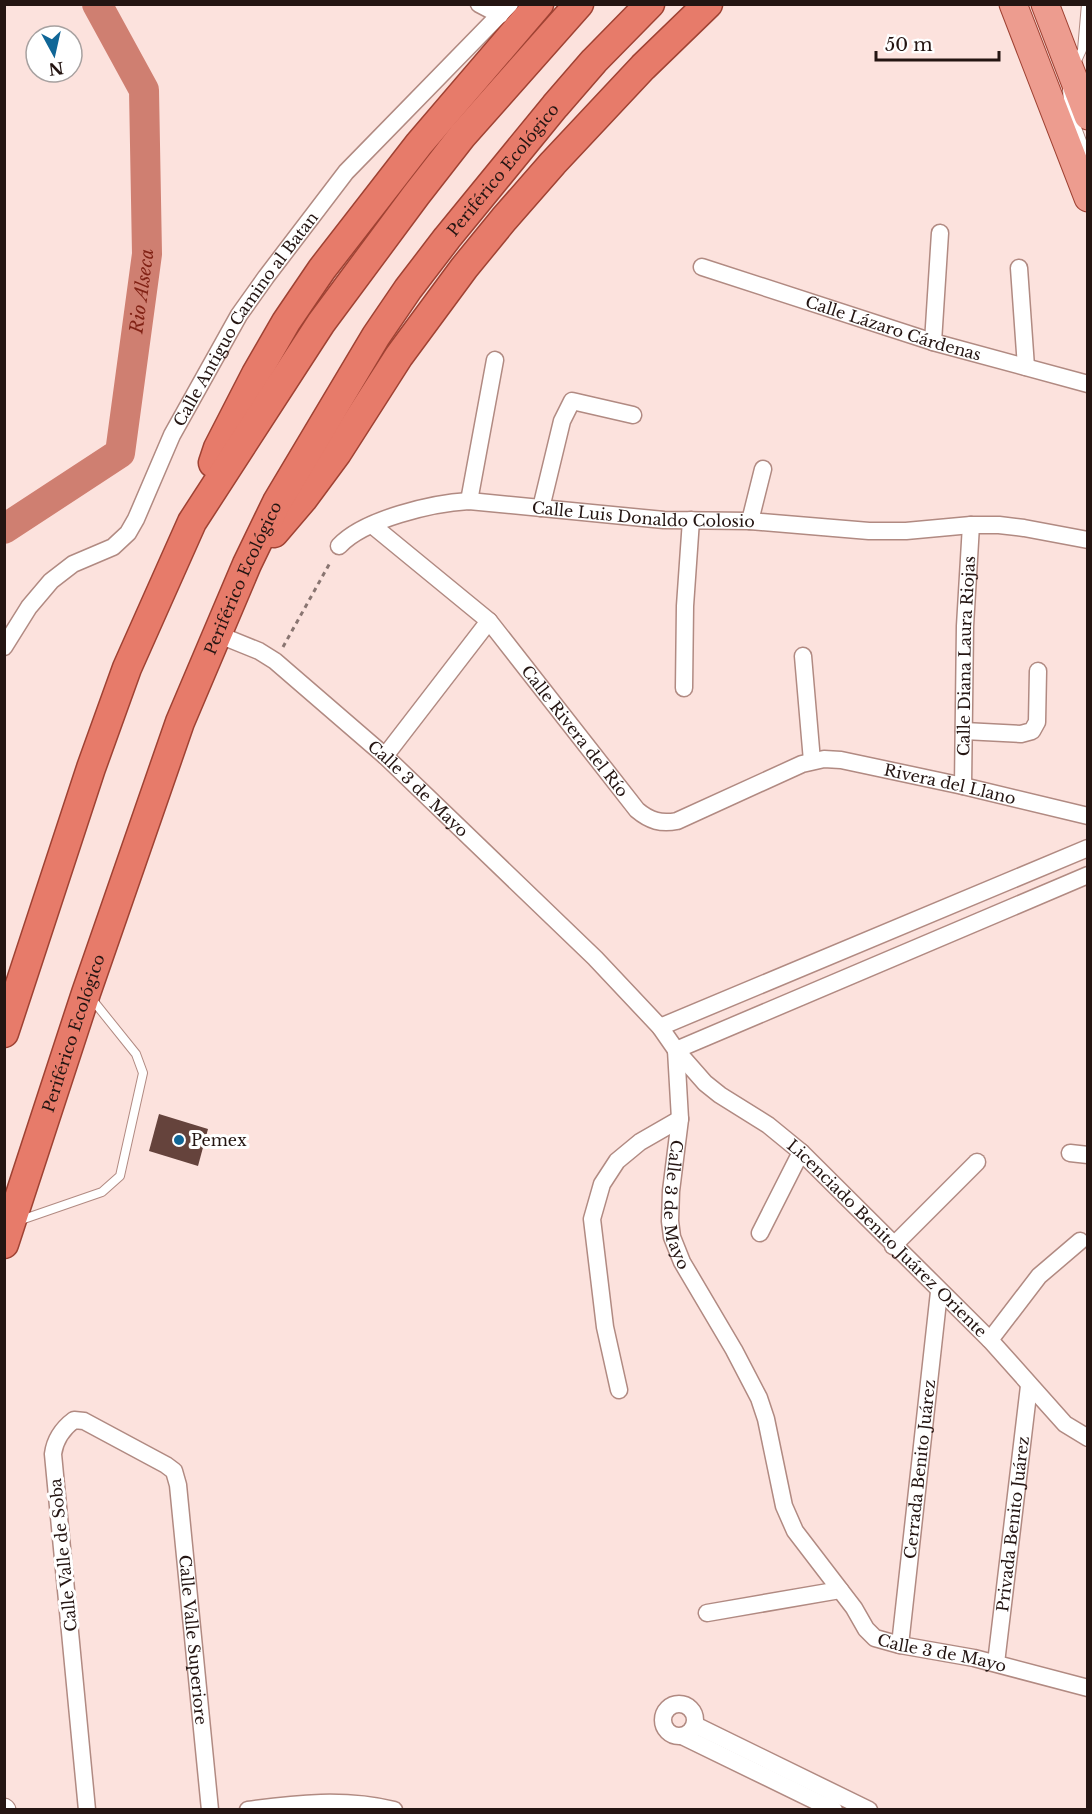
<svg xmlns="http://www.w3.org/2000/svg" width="1092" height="1814" font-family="'Libre Baskerville',serif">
	<rect width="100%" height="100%" fill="#fce2dd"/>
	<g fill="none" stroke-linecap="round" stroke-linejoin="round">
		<!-- river -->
		<path stroke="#cf7f71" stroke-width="30" id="s1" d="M4,529L120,453L147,254L144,90L97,4"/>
	</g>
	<!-- building -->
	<polygon fill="#65433c" points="159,1114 208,1129 198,1166 149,1151"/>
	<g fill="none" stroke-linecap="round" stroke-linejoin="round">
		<!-- service casing -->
		<g stroke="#b18a82" stroke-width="10">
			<g id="service">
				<polyline points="1075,65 1082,50 1086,4"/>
				<polyline points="1067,89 1068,104 1088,157"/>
				<polyline points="18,1221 102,1192 120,1176 143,1073 136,1054 91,998"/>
			</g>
		</g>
		<!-- minor casing -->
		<g stroke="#b18a82" stroke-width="19">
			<g id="minor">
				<polyline points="479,4 500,15"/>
				<path id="s2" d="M702,267L933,342L1088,384"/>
				<polyline points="1019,268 1026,367"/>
				<polyline points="933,342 940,233"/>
				<polyline points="469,501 495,360"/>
				<polyline points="541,508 562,421 572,401 633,415"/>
				<polyline points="750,521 763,469"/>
				<path id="s3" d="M372,525L489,621L637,810C650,821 661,824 677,821L802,764L824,759L841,760L963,786L1088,816"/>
				<path id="s4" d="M339,546C364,519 433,503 469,501L664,520L750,521L869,531H906L971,525H999L1024,528L1088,540"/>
				<path id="s5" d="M217,634L259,651L275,661L385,756L595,958L660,1027L676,1050L705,1083L720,1095L768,1125L801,1152L990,1340L1065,1424L1088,1438"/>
				<path id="s6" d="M4,647L29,607L51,581L73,564L113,547L128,533L136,519L172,435L239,315L266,277L346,172L510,4"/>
				<polyline points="803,656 812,761"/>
				<polyline points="684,688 685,606 691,520"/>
				<polyline points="964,731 1021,734 1032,731 1037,722 1038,671"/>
				<polyline points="385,756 489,621"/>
				<path id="s7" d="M963,786L965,626L971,525"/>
				<polyline points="660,1027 1088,848"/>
				<path id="s8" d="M676,1050L680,1119L671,1191L670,1221L672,1237L682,1262L734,1350L759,1398L766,1419L784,1506L795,1531L854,1608L866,1629L875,1638L900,1645L974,1658L1088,1688"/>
				<polyline points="676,1050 1088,875"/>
				<polyline points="1070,1153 1088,1155"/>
				<polyline points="760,1233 801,1152"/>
				<polyline points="893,1246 977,1162"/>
				<polyline points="990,1340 1039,1276 1080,1241"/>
				<polyline points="619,1390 605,1327 592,1219 602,1184 617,1161 640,1142 680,1119"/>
				<polyline points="707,1613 840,1590"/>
				<path id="s9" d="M900,1645L939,1292"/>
				<path id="s10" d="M996,1663L1029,1386"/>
				<circle cx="679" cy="1720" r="16"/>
				<polyline points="695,1725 869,1810"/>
				<polyline points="682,1736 834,1810"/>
				<path id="s11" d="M87,1810L53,1454C55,1439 62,1429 74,1420L84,1421L166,1465L174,1471L178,1485L210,1810"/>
				<path d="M248,1810C296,1803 346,1798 394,1810"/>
			</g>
		</g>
		<!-- tertiary casing -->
		<g stroke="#b18a82" stroke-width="23">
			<polyline id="tertiary" points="4,1809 5,1810"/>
		</g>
		<!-- primary casing -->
		<g stroke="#9f4233" stroke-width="29">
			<g id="primary">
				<polyline points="1013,4 1088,198"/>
				<polyline points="1045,4 1088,116"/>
			</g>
		</g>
		<!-- trunk casing -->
		<g stroke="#9f4233" stroke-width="31">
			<g id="trunk">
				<polyline points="213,463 218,448 256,374 286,322 322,269 419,144 539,4"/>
				<polyline points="274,533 303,499 337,453 399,356 464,268 504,219 553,163 643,67 708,4"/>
				<polyline points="4,1033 91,768 127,668 192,522 321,323 416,195 462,136 579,4"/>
				<path id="s12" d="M4,1244L86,993L180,722L247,564L277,502L376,336L408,289L447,238L555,106L594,61L650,4"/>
			</g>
		</g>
		<!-- path -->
		<polyline stroke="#897571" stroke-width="3" stroke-dasharray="4.5 4.5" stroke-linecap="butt" points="283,647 331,561"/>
		<!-- service -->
		<use href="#service" stroke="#fff" stroke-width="8"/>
		<!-- minor -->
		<use href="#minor" stroke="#fff" stroke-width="16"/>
		<!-- tertiary -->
		<use href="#tertiary" stroke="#fff" stroke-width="21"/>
		<!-- primary -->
		<use href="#primary" stroke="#ed9c8f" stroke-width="27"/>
		<!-- trunk -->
		<use href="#trunk" stroke="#e77b6a" stroke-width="28"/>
	</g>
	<!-- markers -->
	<circle fill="#106697" stroke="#fff" stroke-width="2" cx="179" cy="1140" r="6"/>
	<g text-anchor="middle" stroke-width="6" stroke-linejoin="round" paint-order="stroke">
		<!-- street labels -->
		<g font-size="16" fill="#241512" stroke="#fff">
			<text dy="6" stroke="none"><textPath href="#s12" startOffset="1194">Periférico Ecológico</textPath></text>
			<text dy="6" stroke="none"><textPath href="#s6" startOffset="418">Calle Antiguo Camino al Batan</textPath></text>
			<text dy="6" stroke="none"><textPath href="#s2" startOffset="201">Calle Lázaro Cárdenas</textPath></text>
			<text dy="6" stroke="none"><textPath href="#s4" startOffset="315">Calle Luis Donaldo Colosio</textPath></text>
			<text dy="6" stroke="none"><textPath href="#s12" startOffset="708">Periférico Ecológico</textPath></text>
			<text dy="6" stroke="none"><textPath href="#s7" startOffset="130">Calle Diana Laura Riojas</textPath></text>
			<text dy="6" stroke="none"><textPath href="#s3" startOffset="291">Calle Rivera del Río</textPath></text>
			<text dy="6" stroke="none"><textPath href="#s3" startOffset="723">Rivera del Llano</textPath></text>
			<text dy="6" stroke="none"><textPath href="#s5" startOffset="256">Calle 3 de Mayo</textPath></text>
			<text dy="6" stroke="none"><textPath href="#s12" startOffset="222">Periférico Ecológico</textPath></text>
			<text dy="6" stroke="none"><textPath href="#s8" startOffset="156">Calle 3 de Mayo</textPath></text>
			<text dy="6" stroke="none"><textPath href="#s5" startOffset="908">Licenciado Benito Juárez Oriente</textPath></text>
			<text dy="6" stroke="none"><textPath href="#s9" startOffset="177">Cerrada Benito Juárez</textPath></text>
			<text dy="6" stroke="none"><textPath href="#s10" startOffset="140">Privada Benito Juárez</textPath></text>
			<text transform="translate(63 1555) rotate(-96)" y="6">Calle Valle de Soba</text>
			<text dy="6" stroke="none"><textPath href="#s11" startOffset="682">Calle Valle Superiore</textPath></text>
			<text dy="6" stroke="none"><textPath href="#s8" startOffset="712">Calle 3 de Mayo</textPath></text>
		</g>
		<!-- poi labels -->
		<g font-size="16" fill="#241512" stroke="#fff" text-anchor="start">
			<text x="191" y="1146">Pemex</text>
		</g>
		<!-- water labels -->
		<g font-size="18" font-style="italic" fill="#812215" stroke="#fff">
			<text dy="6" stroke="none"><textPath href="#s1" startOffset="302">Rio Alseca</textPath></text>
		</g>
	</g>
	<!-- border -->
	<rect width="1092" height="1814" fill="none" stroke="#241512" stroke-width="12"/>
	<!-- north arrow -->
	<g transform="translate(54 54) rotate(172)"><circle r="28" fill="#ffffff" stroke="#a7a1a0" stroke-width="1.5"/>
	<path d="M0-4.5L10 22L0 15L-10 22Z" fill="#106697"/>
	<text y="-9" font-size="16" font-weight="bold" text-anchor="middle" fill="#241512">N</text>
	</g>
	<!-- scale -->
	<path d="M876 51v9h123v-9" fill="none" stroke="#241512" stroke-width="3"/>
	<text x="885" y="51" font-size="18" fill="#241512" stroke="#ffffff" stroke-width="4.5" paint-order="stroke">50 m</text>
</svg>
